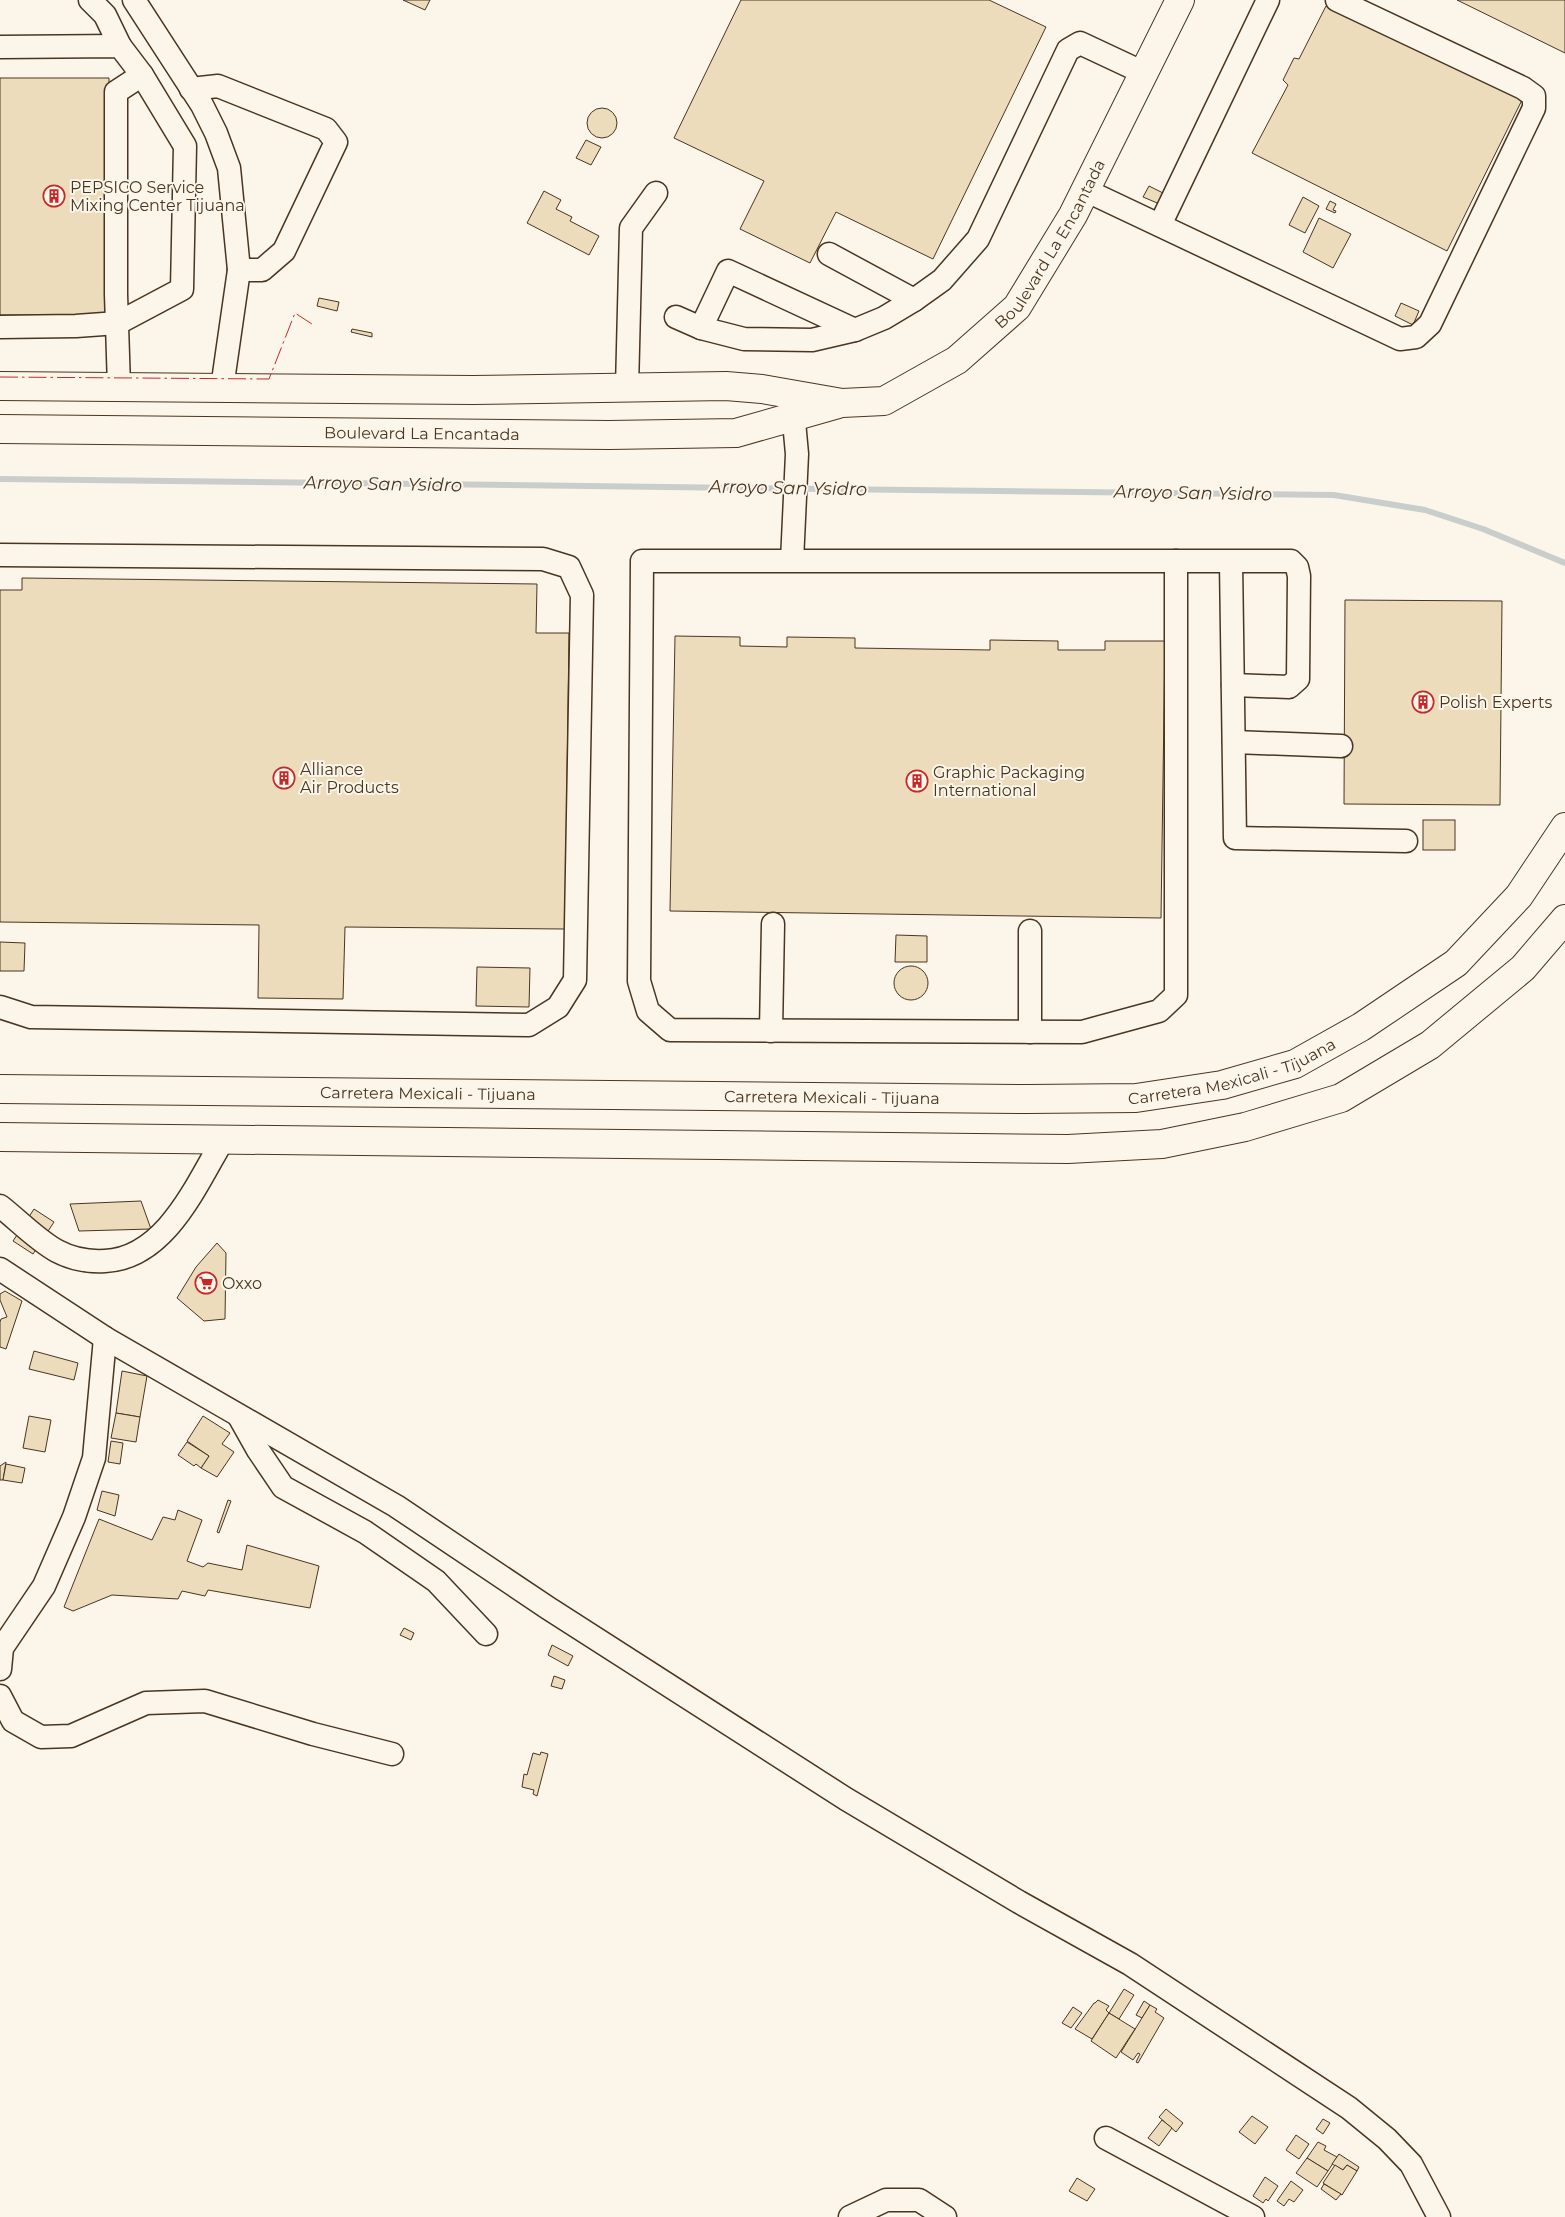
<svg xmlns="http://www.w3.org/2000/svg" width="1565" height="2217" font-family="Montserrat,sans-serif">
	<rect width="100%" height="100%" fill="#fbf6e9"/>
	<g fill="none" stroke-linecap="round" stroke-linejoin="round">
		<!-- stream -->
		<polyline stroke="#c9cecd" stroke-width="6" points="0,479 1334,495 1425,510 1483,529 1565,563"/>
	</g>
	<!-- building -->
	<g fill="#ecdcbc" stroke="#4a3520">
		<polygon points="403,0 430,0 425,10"/>
		<polygon points="741,0 989,0 1046,27 933,259 836,212 810,263 740,229 764,181 674,138"/>
		<polygon points="1457,0 1565,0 1565,53"/>
		<polygon points="1326,6 1522,100 1447,251 1252,153 1288,85 1283,80 1294,58 1299,59"/>
		<polygon points="0,78 109,78 107,315 0,315"/>
		<circle cx="602" cy="123" r="15"/>
		<polygon points="586,140 601,147 591,165 576,158"/>
		<polygon points="1149,186 1163,193 1162,205 1143,197"/>
		<polygon points="544,191 561,200 556,209 572,217 570,221 599,236 589,255 527,223"/>
		<polygon points="1303,197 1319,206 1305,233 1289,225"/>
		<polygon points="1330,201 1336,204 1333,210 1336,211 1335,213 1326,209"/>
		<polygon points="1319,218 1351,234 1333,268 1303,252"/>
		<polygon points="319,298 339,302 337,311 317,306"/>
		<polygon points="1401,303 1419,311 1413,325 1395,316"/>
		<polygon points="352,329 372,333 372,337 351,332"/>
		<polygon points="22,578 537,584 536,633 569,633 565,929 345,927 343,999 258,998 259,925 0,922 0,590 22,590"/>
		<polygon points="1345,600 1502,601 1500,805 1344,804"/>
		<polygon points="675,636 740,637 740,646 787,647 787,637 855,638 855,648 990,650 990,640 1058,641 1058,650 1105,650 1105,641 1165,641 1161,918 670,911"/>
		<rect x="1423" y="820" width="32" height="30"/>
		<polygon points="896,935 927,936 927,962 895,962"/>
		<polygon points="0,942 25,943 24,971 0,971"/>
		<circle cx="911" cy="983" r="17"/>
		<polygon points="477,967 530,968 529,1007 476,1006"/>
		<polygon points="141,1201 151,1229 79,1231 70,1204"/>
		<polygon points="34,1209 54,1222 33,1254 13,1241"/>
		<polygon points="217,1243 226,1253 225,1319 204,1321 177,1298 196,1267"/>
		<polygon points="5,1291 22,1301 6,1349 0,1347 0,1322 1,1319 7,1317 0,1300 0,1294"/>
		<polygon points="34,1351 78,1363 74,1380 29,1369"/>
		<polygon points="122,1371 147,1376 140,1417 116,1413"/>
		<polygon points="116,1413 140,1417 136,1442 111,1438"/>
		<polygon points="29,1416 51,1420 45,1452 23,1448"/>
		<polygon points="203,1416 230,1433 222,1444 234,1452 217,1477 201,1468 209,1456 187,1441"/>
		<polygon points="111,1441 123,1443 120,1464 108,1462"/>
		<polygon points="187,1442 209,1456 201,1468 196,1464 194,1466 178,1455"/>
		<polygon points="6,1462 3,1480 0,1480 0,1466"/>
		<polygon points="6,1464 25,1468 22,1483 3,1480"/>
		<polygon points="102,1491 119,1495 115,1516 97,1510"/>
		<polygon points="228,1500 231,1501 219,1533 217,1532"/>
		<polygon points="178,1510 202,1520 187,1561 203,1567 208,1563 242,1570 247,1545 319,1566 310,1608 208,1590 205,1596 182,1591 178,1599 112,1595 73,1611 64,1607 99,1519 152,1540 163,1517 175,1520"/>
		<polygon points="404,1628 414,1633 411,1640 400,1635"/>
		<polygon points="552,1645 573,1656 568,1666 548,1655"/>
		<polygon points="554,1676 565,1680 562,1689 551,1686"/>
		<polygon points="541,1752 548,1754 537,1796 533,1794 534,1790 522,1787 524,1774 527,1775 533,1753 540,1755"/>
		<polygon points="1124,1989 1134,1995 1119,2019 1109,2013"/>
		<polygon points="1098,2000 1109,2006 1106,2010 1109,2013 1092,2039 1075,2029 1094,2003 1095,2003"/>
		<polygon points="1144,2001 1150,2005 1142,2018 1136,2015"/>
		<polygon points="1150,2005 1157,2009 1155,2012 1164,2018 1138,2063 1136,2062 1140,2054 1138,2053 1133,2060 1121,2052"/>
		<polygon points="1073,2007 1082,2013 1071,2028 1062,2023"/>
		<polygon points="1109,2013 1135,2029 1116,2058 1091,2041"/>
		<polygon points="1166,2109 1183,2123 1176,2132 1159,2117"/>
		<polygon points="1252,2116 1268,2127 1255,2144 1239,2132"/>
		<polygon points="1323,2119 1330,2123 1323,2134 1316,2129"/>
		<polygon points="1162,2120 1172,2128 1159,2146 1148,2138"/>
		<polygon points="1296,2135 1309,2144 1299,2159 1286,2150"/>
		<polygon points="1318,2142 1326,2146 1324,2150 1337,2157 1328,2171 1307,2158"/>
		<polygon points="1339,2154 1359,2167 1357,2171 1347,2165 1343,2170 1332,2164"/>
		<polygon points="1307,2158 1328,2171 1317,2187 1296,2173"/>
		<polygon points="1335,2165 1343,2170 1347,2165 1357,2171 1342,2195 1323,2183"/>
		<polygon points="1265,2177 1278,2186 1268,2201 1266,2199 1263,2203 1253,2196"/>
		<polygon points="1077,2178 1095,2189 1087,2201 1069,2191"/>
		<polygon points="1291,2181 1303,2190 1294,2202 1289,2199 1284,2206 1277,2201"/>
		<polygon points="1324,2184 1341,2194 1336,2200 1321,2189"/>
	</g>
	<g fill="none" stroke-linecap="round" stroke-linejoin="round">
		<!-- minor casing -->
		<g stroke="#4a3520" stroke-width="25">
			<g id="minor">
				<polyline points="90,0 105,15 120,46"/>
				<polyline points="134,0 202,105 216,133 229,168 239,270 222,388"/>
				<polyline points="0,47 120,46 142,75 185,146 182,289 118,323 76,326 0,327"/>
				<polyline points="191,89 218,86 326,129 336,142 284,251 262,270 239,270"/>
				<polyline points="1085,190 1400,339 1416,337 1430,324 1534,108 1534,96 1523,88 1337,0"/>
				<polyline points="1160,225 1268,0"/>
				<polyline points="829,254 914,300"/>
				<polyline points="676,317 701,328 744,339 812,340 855,330 884,318 914,300 942,280 978,239 1068,50 1080,43 1144,73"/>
				<polyline points="701,328 728,271 855,330"/>
				<polyline points="119,387 116,294 116,92 142,75"/>
				<polyline points="627,388 631,228 656,193"/>
				<polyline points="0,555 543,559 569,567 582,595 575,980 558,1007 529,1025 31,1017 0,1007"/>
				<polyline points="792,561 642,561 639,981 648,1011 670,1030 1082,1032 1159,1011 1176,995 1176,561 792,561 797,454 792,400"/>
				<polyline points="1176,561 1291,561 1297,567 1299,576 1298,679 1289,687 1233,685"/>
				<polyline points="1231,562 1235,838 1406,841"/>
				<polyline points="1234,742 1341,746"/>
				<polyline points="1030,931 1030,1032"/>
				<polyline points="771,1031 773,924"/>
				<path d="M0,1206C18,1220 37,1240 57,1251C72,1259 88,1262 105,1261C166,1258 196,1185 224,1138"/>
				<polyline points="0,1269 105,1338 396,1506 548,1608 846,1799 1019,1902 1130,1964 1349,2108 1387,2139 1411,2164 1439,2217"/>
				<polyline points="240,1418 258,1450 283,1487 365,1532 436,1581 486,1634"/>
				<polyline points="0,1669 2,1648 44,1586 74,1517 94,1458 105,1338"/>
				<polyline points="0,1696 13,1721 41,1737 71,1736 146,1703 205,1701 313,1734 392,1754"/>
				<polyline points="1106,2138 1253,2217"/>
				<polyline points="850,2217 886,2200 919,2200 945,2217"/>
			</g>
		</g>
		<!-- major casing -->
		<g stroke="#4a3520" stroke-width="30">
			<g id="major">
				<path id="s1" d="M0,386L473,390L726,386L762,389L842,403L884,401L957,360L1017,307L1073,215L1180,0"/>
				<path id="s2" d="M0,429L609,435L736,433L838,404"/>
			</g>
		</g>
		<!-- highway casing -->
		<g stroke="#4a3520" stroke-width="30">
			<g id="highway">
				<path id="s3" d="M0,1089L1028,1099L1136,1098L1222,1085L1295,1064L1361,1027L1456,963L1519,896L1565,827"/>
				<polyline points="0,1137 1068,1149 1162,1144 1245,1127 1341,1098 1430,1045 1523,968 1565,919"/>
			</g>
		</g>
		<!-- minor -->
		<use href="#minor" stroke="#fbf6e9" stroke-width="22"/>
		<!-- major -->
		<use href="#major" stroke="#fbf6e9" stroke-width="28"/>
		<!-- highway -->
		<use href="#highway" stroke="#fbf6e9" stroke-width="28"/>
		<!-- power -->
		<polyline stroke="#c62828" stroke-width="1" stroke-dasharray="18 4 2.5 4" stroke-linecap="butt" points="0,377 269,379 295,313 312,324"/>
	</g>
	<!-- icons -->
	<defs>
		<g id="building-ring" transform="scale(1.125)"><circle r="9.5" fill="#fbf6e9" stroke="#c62828" stroke-width="1.5"/><path d="M-4-6H4V6H1V3H-1V6H-4ZM-2.5-4.3h1.7v1.8h-1.7ZM.8-4.3h1.7v1.8H.8ZM-2.5-1h1.7V.8h-1.7ZM.8-1h1.7V.8H.8Z" fill="#c62828"/></g>
		<g id="supermarket-ring" transform="scale(1.125)"><circle r="9.5" fill="#fbf6e9" stroke="#c62828" stroke-width="1.5"/><path d="M-6-5.5h2.5l.6 2H6L4.5 2H-2.5L-4.4-4H-6ZM-1.5 3.2a1.3 1.3 0 1 0 .1 0ZM3 3.2a1.3 1.3 0 1 0 .1 0Z" fill="#c62828"/></g>
	</defs>
	<g fill-rule="evenodd">
		<use href="#building-ring" x="54" y="196"/>
		<use href="#building-ring" x="1423" y="702"/>
		<use href="#building-ring" x="284" y="778"/>
		<use href="#building-ring" x="917" y="781"/>
		<use href="#supermarket-ring" x="206" y="1283"/>
	</g>
	<g text-anchor="middle" stroke-width="4" stroke-linejoin="round" paint-order="stroke">
		<!-- poi labels -->
		<g font-size="16" fill="#4a3520" stroke="#fbf6e9" text-anchor="start">
			<text x="70" y="193">PEPSICO Service<tspan x="70" dy="18">Mixing Center Tijuana</tspan></text>
			<text x="1439" y="708">Polish Experts</text>
			<text x="300" y="775">Alliance<tspan x="300" dy="18">Air Products</tspan></text>
			<text x="933" y="778">Graphic Packaging<tspan x="933" dy="18">International</tspan></text>
			<text x="222" y="1289">Oxxo</text>
		</g>
		<!-- street labels -->
		<g font-size="16" fill="#4a3520" stroke="#fbf6e9">
			<text dy="6" stroke="none"><textPath href="#s1" startOffset="1120">Boulevard La Encantada</textPath></text>
			<text dy="6" stroke="none"><textPath href="#s2" startOffset="422">Boulevard La Encantada</textPath></text>
			<text dy="6" stroke="none"><textPath href="#s3" startOffset="1236">Carretera Mexicali - Tijuana</textPath></text>
			<text dy="6" stroke="none"><textPath href="#s3" startOffset="428">Carretera Mexicali - Tijuana</textPath></text>
			<text dy="6" stroke="none"><textPath href="#s3" startOffset="832">Carretera Mexicali - Tijuana</textPath></text>
		</g>
		<!-- water labels -->
		<g font-size="18" font-style="italic" fill="#4a3520" stroke="#fbf6e9">
			<text transform="translate(383 484) rotate(1)" y="6">Arroyo San Ysidro</text>
			<text transform="translate(788 488) rotate(1)" y="6">Arroyo San Ysidro</text>
			<text transform="translate(1193 493) rotate(1)" y="6">Arroyo San Ysidro</text>
		</g>
	</g>
</svg>
